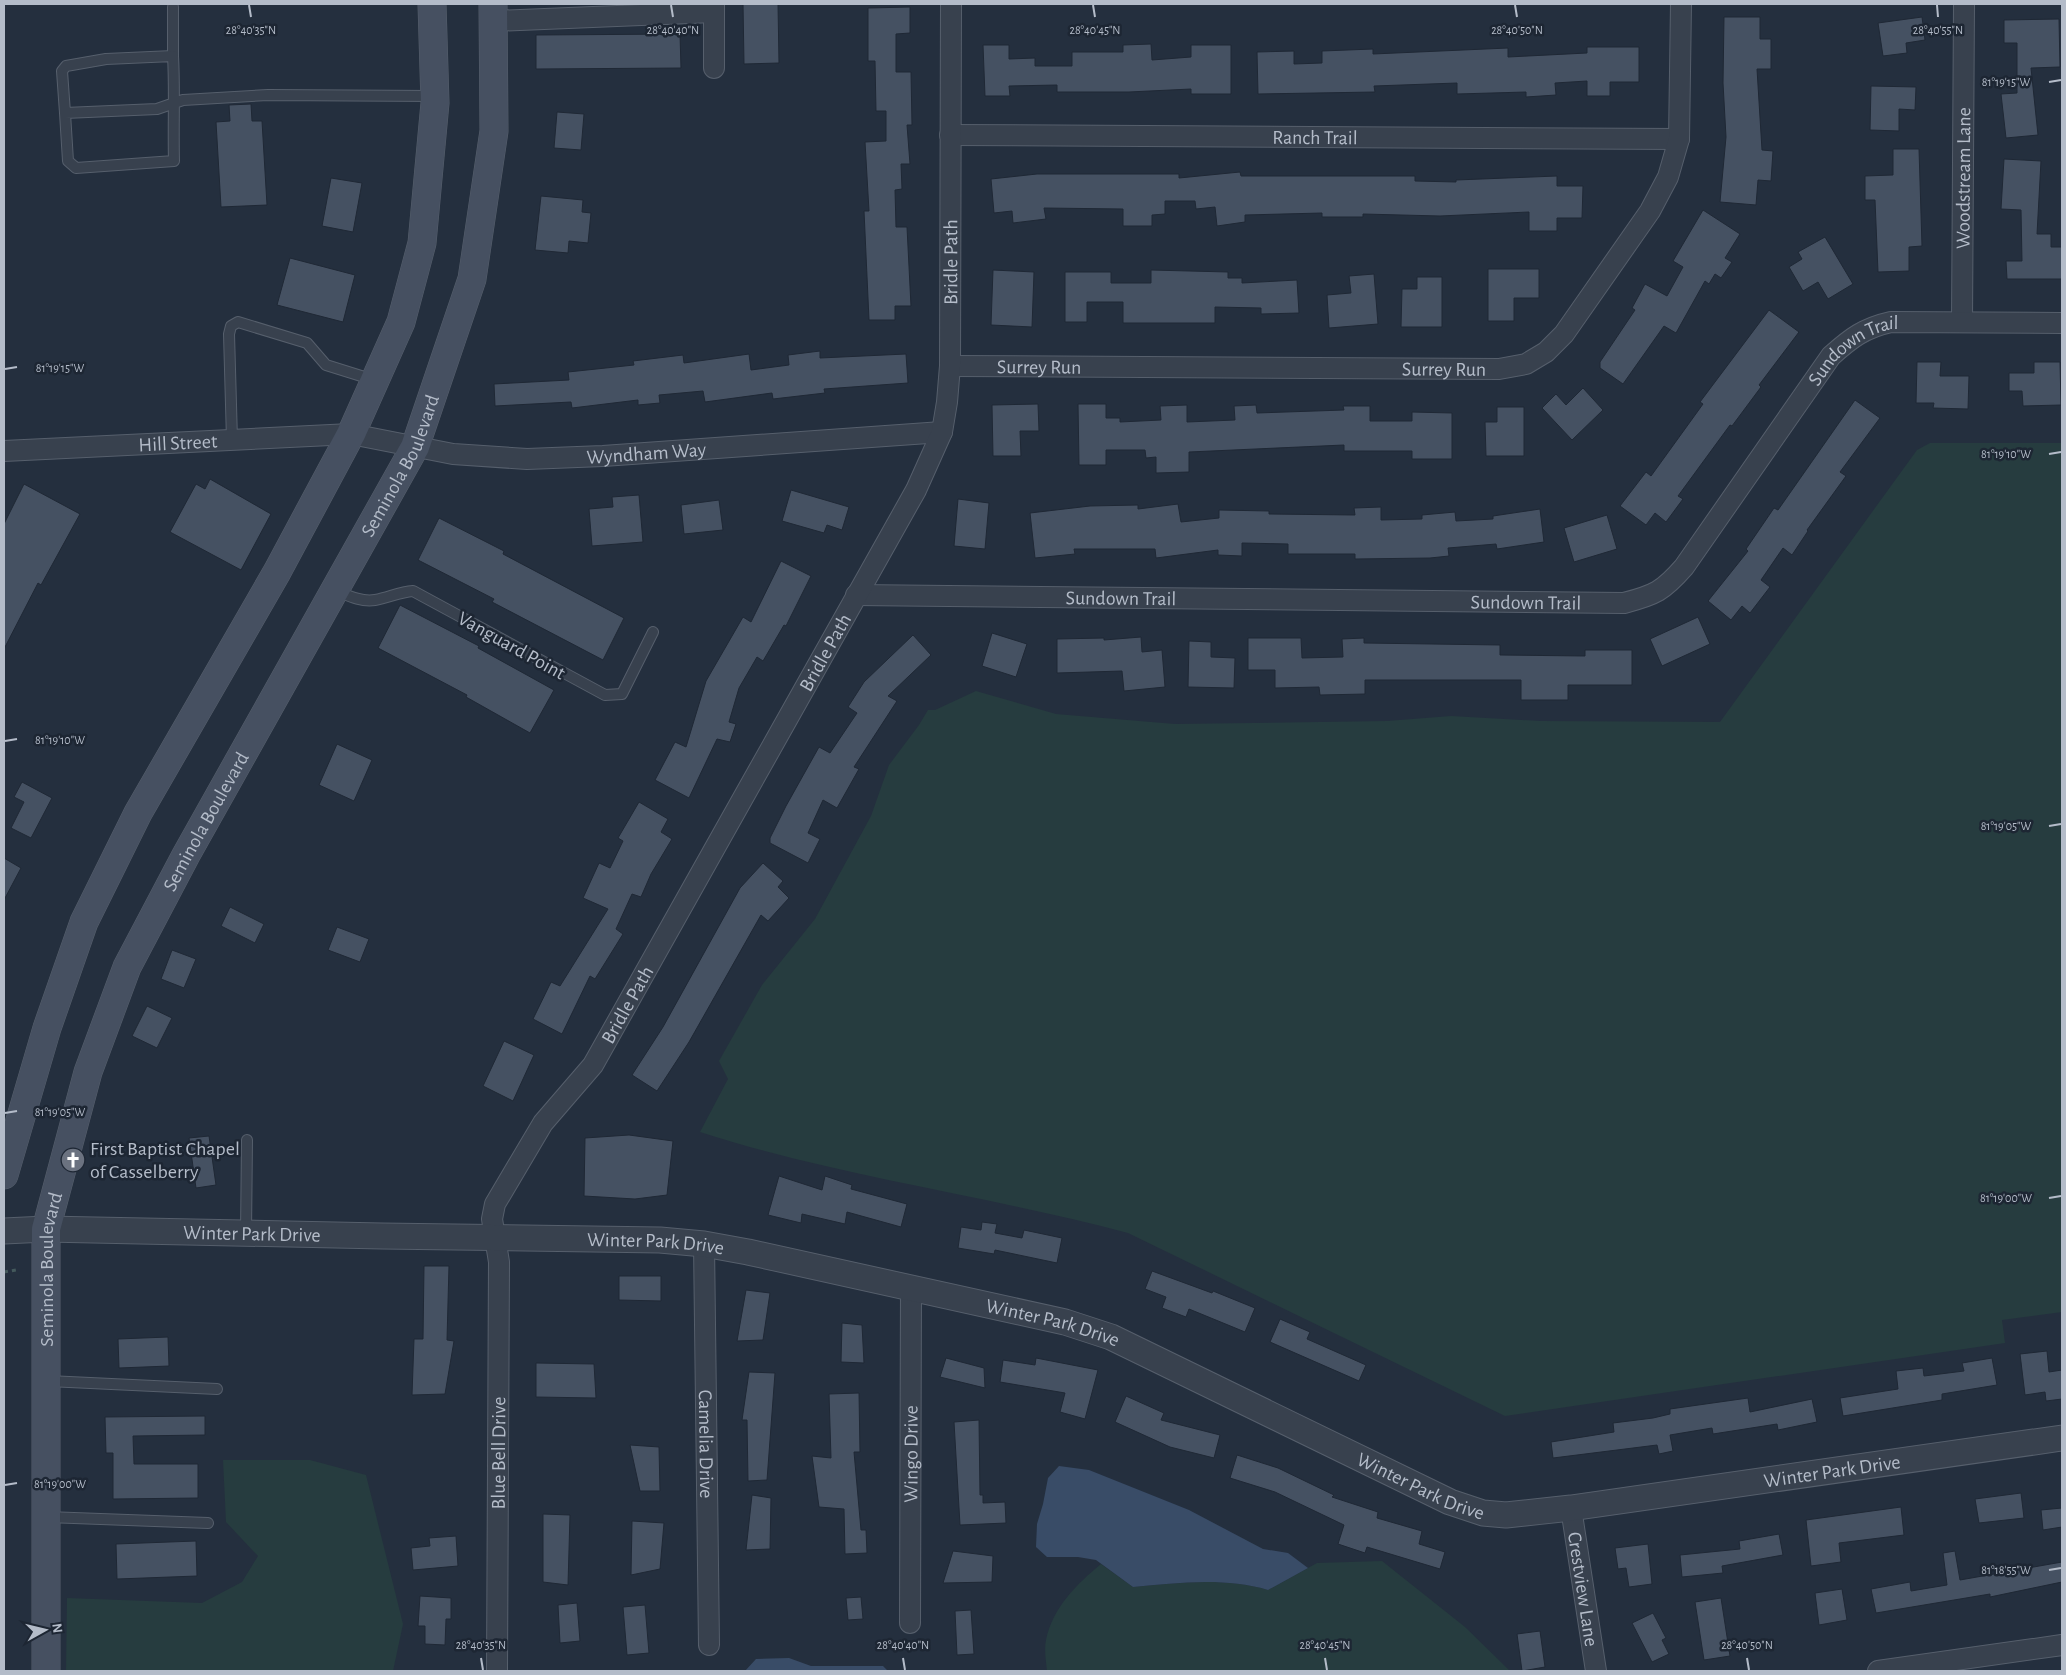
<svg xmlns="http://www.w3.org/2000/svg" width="2066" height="1675" font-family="'Alegreya Sans',sans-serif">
	<rect width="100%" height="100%" fill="#242f3e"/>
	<!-- green -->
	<g fill="#263c3f">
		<path d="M1930,443H2062V1312L2002,1320L2005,1343L1505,1416L1128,1233C986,1195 839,1177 700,1132L728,1079L719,1061L762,985L815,919L871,816L889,765L919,725L928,710H935L976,691L1056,714L1175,724L1387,721L1451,716L1541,721L1720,722L1917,450Z"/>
		<polygon points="223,1460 310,1460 366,1475 403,1624 393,1671 66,1671 67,1598 202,1603 242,1582 258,1556 226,1522"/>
		<path d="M1382,1561L1465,1627L1510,1671H1047C1046,1662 1044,1649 1046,1640C1053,1607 1077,1584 1101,1564L1133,1587C1177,1583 1224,1577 1268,1590L1317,1563Z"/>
	</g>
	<!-- water -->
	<g fill="#394c67">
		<path d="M1059,1466L1089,1470L1189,1510L1263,1549L1288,1553L1308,1568L1268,1590C1224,1577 1177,1583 1133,1587L1096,1560L1078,1557H1047L1036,1547L1037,1524L1043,1504L1048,1478Z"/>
		<polygon points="789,1658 811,1666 883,1666 888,1671 745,1671 756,1659"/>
	</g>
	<!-- building -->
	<g fill="#455162" stroke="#1f2835">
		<polygon points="743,4 778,4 779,63 744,64"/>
		<polygon points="910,7 910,33 896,34 896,72 911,72 912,125 907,125 910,164 901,164 902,189 895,190 896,227 907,227 911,306 895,306 895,320 869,320 864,211 869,211 865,142 886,141 886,111 876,111 875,61 868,61 868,8"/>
		<polygon points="1724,17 1760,17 1760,39 1771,39 1771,69 1757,69 1762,150 1773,151 1771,181 1758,180 1756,205 1720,202 1726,137 1723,83"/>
		<polygon points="1922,17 1925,40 1906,43 1907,53 1883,56 1878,23"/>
		<polygon points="2059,19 2060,67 2031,68 2038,135 2006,138 2001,94 2017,93 2017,43 2004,43 2004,20"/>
		<polygon points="680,34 681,68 536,69 536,35"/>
		<polygon points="1151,44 1152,60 1191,57 1191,45 1231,45 1231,94 1191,94 1191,89 1129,92 1057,92 1057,85 1009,86 1010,96 985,96 983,45 1009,45 1009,59 1035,58 1035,66 1072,66 1072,52 1123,52 1123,45"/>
		<polygon points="1587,47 1639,47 1639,82 1610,82 1610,96 1587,96 1587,81 1555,83 1556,95 1526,97 1526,92 1457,94 1457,83 1374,86 1375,92 1258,94 1257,52 1294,51 1294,64 1322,63 1322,51 1373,49 1373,54 1508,48 1508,57 1587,53"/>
		<polygon points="1871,86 1916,87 1915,110 1899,109 1899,131 1870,130"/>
		<polygon points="251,104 252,121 262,121 267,205 221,207 216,122 230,121 229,105"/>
		<polygon points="557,112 584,114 581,150 554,148"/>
		<polygon points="1893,149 1919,149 1922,246 1909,247 1909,271 1878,272 1875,200 1865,200 1865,176 1893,175"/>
		<polygon points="2004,159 2041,161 2037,234 2051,234 2051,247 2062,247 2062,279 2007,279 2006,261 2022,261 2021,210 2001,209"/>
		<polygon points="1240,172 1241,176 1415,176 1415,181 1456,182 1456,180 1557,176 1557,186 1583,186 1582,218 1557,218 1557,231 1529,231 1529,212 1440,216 1363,214 1363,217 1322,217 1322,213 1245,215 1245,222 1217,226 1215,207 1196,209 1195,201 1165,201 1165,214 1152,215 1152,226 1123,226 1123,209 1044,208 1046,219 1013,223 1012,211 994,213 991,179 1037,174 1179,174 1179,178"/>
		<polygon points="331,178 362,183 353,232 322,226"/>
		<polygon points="541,196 583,200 582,212 591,213 588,243 569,241 568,253 535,250"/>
		<polygon points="1703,210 1740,234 1725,258 1732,262 1721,278 1715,274 1709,284 1705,281 1676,333 1664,326 1623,384 1600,368 1600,362 1635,310 1632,308 1645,284 1667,296 1683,267 1673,261"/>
		<polygon points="1825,237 1853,284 1828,299 1818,282 1803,291 1789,267 1802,259 1798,252"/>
		<polygon points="290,258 355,275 343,322 277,305"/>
		<polygon points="1488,269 1539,269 1539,298 1514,298 1514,321 1488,321"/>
		<polygon points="993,270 1034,272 1032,327 991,325"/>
		<polygon points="1151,270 1228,272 1228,278 1242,278 1242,283 1297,280 1299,313 1261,314 1261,308 1215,307 1215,323 1123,323 1123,302 1087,302 1087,322 1065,322 1065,272 1111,272 1111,283 1151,283"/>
		<polygon points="1374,274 1378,324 1329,328 1327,295 1351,293 1349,276"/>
		<polygon points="1417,277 1442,277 1442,327 1401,327 1402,289 1417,289"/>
		<polygon points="1769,310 1799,332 1759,385 1761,387 1732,426 1730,425 1678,496 1683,499 1666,522 1655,513 1646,525 1620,506 1646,472 1651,476 1703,404 1700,402"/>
		<polygon points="820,351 820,358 906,354 908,383 824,389 825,393 773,399 772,393 705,402 703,391 659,395 660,403 638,405 638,400 572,408 571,402 495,406 494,384 569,380 568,372 634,365 633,361 683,355 684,363 749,354 751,370 789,365 788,355"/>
		<polygon points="1917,362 1941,362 1940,376 1969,376 1968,409 1933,408 1934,403 1916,403"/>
		<polygon points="2034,362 2060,362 2061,405 2023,406 2022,391 2009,391 2009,373 2034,373"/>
		<polygon points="1583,388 1603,410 1572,440 1542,408 1556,394 1566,405"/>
		<polygon points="1855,400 1880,418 1840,472 1846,476 1807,530 1808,531 1792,555 1783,548 1761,580 1770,587 1750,613 1742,606 1731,620 1708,601 1748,551 1746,549 1774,508 1778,510"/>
		<polygon points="1038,404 1039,431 1020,431 1021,456 993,456 992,405"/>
		<polygon points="1078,404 1106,404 1106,418 1120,418 1120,422 1161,420 1160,406 1187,405 1187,422 1235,420 1234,406 1256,405 1257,413 1344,410 1343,406 1370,406 1370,421 1412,421 1412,412 1452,413 1452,459 1412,459 1412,451 1344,451 1344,445 1189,452 1189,472 1156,473 1156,457 1146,458 1145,450 1106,450 1106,465 1079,465"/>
		<polygon points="1497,407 1524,407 1524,456 1486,456 1485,422 1497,422"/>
		<polygon points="210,479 271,514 241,570 170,532 196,484 205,489"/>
		<polygon points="24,484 80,514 41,585 38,583 4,649 4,524"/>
		<polygon points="791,490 849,507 842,530 827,525 824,533 782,521"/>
		<polygon points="639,495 643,542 592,546 589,509 613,507 612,497"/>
		<polygon points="958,499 989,503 985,549 954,546"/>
		<polygon points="719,500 723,530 684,534 681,505"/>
		<polygon points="1178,504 1181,522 1219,518 1219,510 1269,511 1269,514 1355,515 1354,508 1381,507 1381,520 1422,519 1422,515 1455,512 1456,521 1493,519 1493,516 1540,509 1544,542 1497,549 1496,544 1448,548 1449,556 1430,558 1355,559 1355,554 1288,554 1288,544 1242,543 1242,556 1218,555 1218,550 1156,558 1155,549 1074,549 1075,554 1035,558 1030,513 1090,506 1138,505 1138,509"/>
		<polygon points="1607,515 1617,549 1574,562 1564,528"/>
		<polygon points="439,518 504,551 503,554 624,618 603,660 492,602 494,599 418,560"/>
		<polygon points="781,561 811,576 786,626 784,625 763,661 757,657 739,688 729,722 736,724 730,742 717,739 689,798 655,780 675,742 686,747 706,681 743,617 751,622"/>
		<polygon points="400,605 479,646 478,648 554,690 530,733 466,697 467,695 378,648"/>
		<polygon points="1698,617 1710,644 1662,666 1650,639"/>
		<polygon points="992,633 1027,644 1016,677 982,666"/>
		<polygon points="913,635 931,655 888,696 897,701 854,767 859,769 837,808 823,800 808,833 820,839 808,863 770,843 770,838 786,806 819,747 830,753 857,713 848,707 864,682"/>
		<polygon points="1141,637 1142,652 1162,650 1165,687 1124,691 1122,671 1057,673 1057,639 1104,638 1104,640"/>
		<polygon points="1248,638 1301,638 1302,658 1343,657 1342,639 1364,638 1364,643 1500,645 1500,655 1585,656 1585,650 1632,650 1632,685 1568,685 1568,700 1521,700 1521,680 1365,680 1365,694 1320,695 1319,687 1275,688 1275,670 1248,670"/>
		<polygon points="1189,641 1211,642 1211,657 1235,658 1234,688 1188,687"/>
		<polygon points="337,744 372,760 354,801 319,785"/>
		<polygon points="22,782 52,798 31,838 11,828 24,802 14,797"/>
		<polygon points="639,802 668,819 661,832 672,839 651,874 641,897 632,894 616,929 623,934 595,979 590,976 562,1034 533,1019 551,982 560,986 608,909 583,898 599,863 610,868 623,841 618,838"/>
		<polygon points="4,858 21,868 4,900"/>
		<polygon points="763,863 783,881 778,887 789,898 768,921 761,915 689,1042 657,1091 632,1075 663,1027 740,888"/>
		<polygon points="230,907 264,924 255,943 221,926"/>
		<polygon points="337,927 369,939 360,962 328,950"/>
		<polygon points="172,950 196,959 184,988 161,979"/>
		<polygon points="147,1006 172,1018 157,1048 132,1036"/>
		<polygon points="504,1041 534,1055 513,1101 483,1086"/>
		<polygon points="629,1135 673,1141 667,1195 635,1199 584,1196 585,1138"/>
		<polygon points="209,1136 216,1185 196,1188 189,1138"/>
		<polygon points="779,1176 822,1190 825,1176 852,1185 851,1189 907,1204 901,1227 847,1212 845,1224 802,1214 801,1223 768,1215"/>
		<polygon points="982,1222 997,1224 995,1233 1022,1238 1024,1230 1062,1238 1057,1263 995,1250 994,1254 958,1248 961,1227 981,1230"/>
		<polygon points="424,1266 449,1266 447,1340 454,1341 445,1394 412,1395 414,1339 423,1339"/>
		<polygon points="1152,1271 1212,1293 1213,1291 1255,1308 1245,1332 1189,1309 1186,1317 1162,1308 1166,1297 1145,1289"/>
		<polygon points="619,1276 661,1276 661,1301 619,1300"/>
		<polygon points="746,1290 770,1293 763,1340 737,1341"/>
		<polygon points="1280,1319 1310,1332 1307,1339 1366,1365 1359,1381 1270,1342"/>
		<polygon points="842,1323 862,1325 864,1363 841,1362"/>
		<polygon points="168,1337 169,1366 119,1368 118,1339"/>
		<polygon points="2047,1351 2049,1372 2062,1370 2062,1399 2046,1401 2045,1392 2025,1395 2020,1354"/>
		<polygon points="946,1358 984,1368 985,1388 940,1377"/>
		<polygon points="1036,1358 1098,1370 1085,1419 1060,1412 1065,1393 1000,1382 1003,1360 1035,1365"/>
		<polygon points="1992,1358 1997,1385 1942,1394 1942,1400 1843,1416 1840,1398 1898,1389 1896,1371 1923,1368 1924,1376 1964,1371 1962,1363"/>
		<polygon points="536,1363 594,1364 596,1398 536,1397"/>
		<polygon points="749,1372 775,1373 767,1480 748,1481 747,1420 742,1420"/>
		<polygon points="859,1393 860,1452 854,1452 861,1530 866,1530 867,1553 845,1554 844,1509 819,1507 812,1456 831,1458 829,1394"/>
		<polygon points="1126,1396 1164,1413 1161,1420 1220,1435 1214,1458 1170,1447 1115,1422"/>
		<polygon points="1748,1398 1750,1412 1812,1399 1817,1422 1778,1430 1777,1424 1713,1434 1712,1428 1670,1435 1673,1451 1659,1454 1657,1445 1553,1458 1551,1442 1614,1432 1613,1423 1653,1418 1670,1414 1670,1409"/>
		<polygon points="205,1416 205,1435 133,1436 134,1464 198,1464 198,1498 113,1499 113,1453 106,1453 105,1417"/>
		<polygon points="979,1420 980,1495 983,1495 983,1503 1005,1502 1006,1523 960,1525 954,1422"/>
		<polygon points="630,1445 659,1447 660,1491 640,1491"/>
		<polygon points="1237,1455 1278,1468 1334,1495 1332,1497 1378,1512 1377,1518 1422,1531 1419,1544 1445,1552 1440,1569 1367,1547 1365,1553 1338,1544 1344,1525 1275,1492 1230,1478"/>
		<polygon points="2021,1493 2024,1518 1979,1523 1975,1499"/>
		<polygon points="752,1495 771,1498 770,1549 746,1550"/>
		<polygon points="1901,1507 1904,1535 1839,1543 1841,1562 1811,1566 1806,1520"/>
		<polygon points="2062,1508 2062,1527 2043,1530 2041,1510"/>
		<polygon points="543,1514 570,1515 568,1585 543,1582"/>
		<polygon points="632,1521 664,1523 660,1569 631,1575"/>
		<polygon points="1779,1534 1783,1555 1722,1566 1723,1573 1682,1577 1680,1555 1740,1549 1739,1541"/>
		<polygon points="456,1536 458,1566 413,1570 411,1548 430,1546 429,1538"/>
		<polygon points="196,1541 197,1576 117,1579 116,1544"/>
		<polygon points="1648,1544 1652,1584 1629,1587 1626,1568 1618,1569 1615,1548"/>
		<polygon points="953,1551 993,1556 992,1582 943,1583"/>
		<polygon points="1955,1551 1960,1580 2062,1562 2062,1582 1990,1597 1990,1594 1876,1613 1871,1589 1910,1582 1911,1591 1947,1585 1943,1553"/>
		<polygon points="1842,1589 1847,1620 1819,1625 1815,1593"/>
		<polygon points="420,1596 451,1598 451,1619 446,1619 445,1645 425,1644 425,1626 418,1626"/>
		<polygon points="861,1597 863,1619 848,1620 846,1598"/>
		<polygon points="1721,1598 1730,1656 1704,1660 1695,1602"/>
		<polygon points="577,1603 580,1641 560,1643 558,1605"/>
		<polygon points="645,1605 649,1653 627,1655 623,1607"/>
		<polygon points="971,1610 974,1654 957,1655 955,1611"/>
		<polygon points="1653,1613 1666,1638 1662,1640 1669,1654 1652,1662 1632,1623"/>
		<polygon points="1540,1631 1545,1667 1522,1671 1517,1634"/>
	</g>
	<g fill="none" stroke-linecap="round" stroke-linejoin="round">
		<!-- service casing -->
		<g stroke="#565f6c" stroke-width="12">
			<g id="service">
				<polyline points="173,7 173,56"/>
				<path d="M65,113L68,161L76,168L174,161C173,126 175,91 173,56L106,59L66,66L62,71L65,113L157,109L183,100L268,95L433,96"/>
				<polyline points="232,440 229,334 231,326 238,322 307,343 326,365 374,380"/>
				<path d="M337,591C349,596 361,602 375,600C388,598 399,592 413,591L605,695L622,694L653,632"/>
				<polyline points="246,1233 247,1140"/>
				<polyline points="48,1381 217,1389"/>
				<polyline points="47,1517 208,1523"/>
			</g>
		</g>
		<!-- minor casing -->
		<g stroke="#565f6c" stroke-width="22">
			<g id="minor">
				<polyline points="494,21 714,12"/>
				<polyline points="714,68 714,4"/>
				<path id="s1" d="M950,135L1679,139"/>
				<path id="s2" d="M1962,322L1964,4"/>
				<path id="s3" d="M950,366L1499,369L1526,364L1546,352L1564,334L1650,211L1668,177L1679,139L1681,4"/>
				<path id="s4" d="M4,451L351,434L453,454L527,459L603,456L942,432"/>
				<path id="s5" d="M856,595L1624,603C1655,595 1663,591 1684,567L1831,356C1851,338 1864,328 1891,322L2062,323"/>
				<path id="s6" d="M704,1244L709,1645"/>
				<path id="s7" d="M1571,1508L1596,1671"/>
				<path id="s8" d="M910,1623L911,1286"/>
				<path id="s9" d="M497,1671L499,1262L492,1219L495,1204L543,1123L593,1065L916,490L942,432L947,402L950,366L951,4"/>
				<polyline points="1878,1671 2062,1645"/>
			</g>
		</g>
		<!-- tertiary casing -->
		<g stroke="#565f6c" stroke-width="27">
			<g id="tertiary">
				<path id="s10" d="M4,1231L46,1229L382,1236L660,1240L704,1244L748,1252L1065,1322L1111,1337L1450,1502L1483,1513L1506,1515L1571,1508L2062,1438"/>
			</g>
		</g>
		<!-- secondary casing -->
		<g stroke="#565f6c" stroke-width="29">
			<g id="secondary">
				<polyline points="4,1175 47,1028 84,922 138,813 277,572 351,434 401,322 422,243 435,103 432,4"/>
				<path id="s11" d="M46,1671V1229L88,1072L127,967L186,855L415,447L472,279L494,131L493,4"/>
			</g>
		</g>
		<!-- path -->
		<polyline stroke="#44595c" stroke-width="3" stroke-dasharray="4 4" stroke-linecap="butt" points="4,1272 16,1270"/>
		<!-- service -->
		<use href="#service" stroke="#38414e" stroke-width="10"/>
		<!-- minor -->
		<use href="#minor" stroke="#38414e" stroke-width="20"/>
		<!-- tertiary -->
		<use href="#tertiary" stroke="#38414e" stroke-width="25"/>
		<!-- secondary -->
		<use href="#secondary" stroke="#465061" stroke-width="28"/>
	</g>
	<!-- ticks -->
	<path fill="none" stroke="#b4bcc9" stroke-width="2" d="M249,5L251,17M671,5L673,17M1093,5L1095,17M1515,5L1517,17M1937,5L1938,17M2049,82L2061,80M5,369L17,367M2049,454L2061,452M5,741L17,739M2049,826L2061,824M5,1113L17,1111M2049,1198L2061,1196M5,1485L17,1483M2049,1570L2061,1568M481,1658L483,1670M903,1658L905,1670M1325,1658L1327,1670M1747,1658L1749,1670"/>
	<!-- icons -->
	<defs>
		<g id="church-disc" transform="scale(1.25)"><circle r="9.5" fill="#6b7280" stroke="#1d2633"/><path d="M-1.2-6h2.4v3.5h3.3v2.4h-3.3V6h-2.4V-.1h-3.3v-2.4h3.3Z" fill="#fff"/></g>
	</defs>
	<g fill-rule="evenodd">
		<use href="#church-disc" x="73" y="1160"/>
	</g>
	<g text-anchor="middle" stroke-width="5" stroke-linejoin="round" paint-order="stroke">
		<!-- street labels -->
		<g font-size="20" fill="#b4bcc9" stroke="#1d2633">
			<text dy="7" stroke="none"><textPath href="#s1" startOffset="365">Ranch Trail</textPath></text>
			<text dy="7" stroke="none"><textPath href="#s2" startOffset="144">Woodstream Lane</textPath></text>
			<text dy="7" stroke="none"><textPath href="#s9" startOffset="1532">Bridle Path</textPath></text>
			<text dy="7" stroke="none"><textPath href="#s5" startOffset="1119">Sundown Trail</textPath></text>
			<text dy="7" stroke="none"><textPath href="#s3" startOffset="89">Surrey Run</textPath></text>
			<text dy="7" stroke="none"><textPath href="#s3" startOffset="494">Surrey Run</textPath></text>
			<text dy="7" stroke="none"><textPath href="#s4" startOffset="174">Hill Street</textPath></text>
			<text dy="7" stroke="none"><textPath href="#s4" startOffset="645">Wyndham Way</textPath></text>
			<text dy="7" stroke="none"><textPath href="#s11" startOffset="1288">Seminola Boulevard</textPath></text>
			<text dy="7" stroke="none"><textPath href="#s5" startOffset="265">Sundown Trail</textPath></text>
			<text dy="7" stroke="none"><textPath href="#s5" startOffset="670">Sundown Trail</textPath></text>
			<text transform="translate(512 645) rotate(29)" y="7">Vanguard Point</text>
			<text dy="7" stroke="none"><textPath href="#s9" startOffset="1112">Bridle Path</textPath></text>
			<text dy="7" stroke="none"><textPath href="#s11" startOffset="882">Seminola Boulevard</textPath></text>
			<text dy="7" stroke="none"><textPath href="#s9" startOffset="708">Bridle Path</textPath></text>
			<text dy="7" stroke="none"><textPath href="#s10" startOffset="248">Winter Park Drive</textPath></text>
			<text dy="7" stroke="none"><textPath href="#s10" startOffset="652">Winter Park Drive</textPath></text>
			<text dy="7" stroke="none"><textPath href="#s11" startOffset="402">Seminola Boulevard</textPath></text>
			<text dy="7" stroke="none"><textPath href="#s10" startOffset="1058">Winter Park Drive</textPath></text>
			<text dy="7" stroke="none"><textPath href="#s6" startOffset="200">Camelia Drive</textPath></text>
			<text dy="7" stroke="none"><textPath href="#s9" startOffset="218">Blue Bell Drive</textPath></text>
			<text dy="7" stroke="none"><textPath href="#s8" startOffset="169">Wingo Drive</textPath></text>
			<text dy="7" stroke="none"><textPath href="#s10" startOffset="1882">Winter Park Drive</textPath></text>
			<text dy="7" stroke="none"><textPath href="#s10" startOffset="1462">Winter Park Drive</textPath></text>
			<text dy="7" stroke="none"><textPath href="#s7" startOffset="82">Crestview Lane</textPath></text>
		</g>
		<!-- poi labels -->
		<g font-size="20" fill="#b4bcc9" stroke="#1d2633" text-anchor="start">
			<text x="90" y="1155">First Baptist Chapel<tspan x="90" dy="23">of Casselberry</tspan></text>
		</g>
	</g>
	<g font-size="12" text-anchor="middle" fill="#b4bcc9" stroke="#1d2633" stroke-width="5" stroke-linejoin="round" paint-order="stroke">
		<text x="251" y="34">28°40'35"N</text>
		<text x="673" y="34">28°40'40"N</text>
		<text x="1095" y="34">28°40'45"N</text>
		<text x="1517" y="34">28°40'50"N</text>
		<text x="1938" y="34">28°40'55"N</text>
		<text x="2006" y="86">81°19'15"W</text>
		<text x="60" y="372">81°19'15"W</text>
		<text x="2006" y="458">81°19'10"W</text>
		<text x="60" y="744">81°19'10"W</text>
		<text x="2006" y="830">81°19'05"W</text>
		<text x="60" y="1116">81°19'05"W</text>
		<text x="2006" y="1202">81°19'00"W</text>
		<text x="60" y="1488">81°19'00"W</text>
		<text x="2006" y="1574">81°18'55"W</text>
		<text x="481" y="1649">28°40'35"N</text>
		<text x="903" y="1649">28°40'40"N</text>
		<text x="1325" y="1649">28°40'45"N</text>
		<text x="1747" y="1649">28°40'50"N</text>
	</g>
	<!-- border -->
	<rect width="2066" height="1675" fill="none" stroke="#b4bcc9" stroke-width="10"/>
	<!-- north arrow -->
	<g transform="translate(45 1630) rotate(82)" stroke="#1d2633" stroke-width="4" paint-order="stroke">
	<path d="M0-4L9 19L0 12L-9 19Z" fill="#b4bcc9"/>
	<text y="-8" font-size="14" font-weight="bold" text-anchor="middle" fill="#b4bcc9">N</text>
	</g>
</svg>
